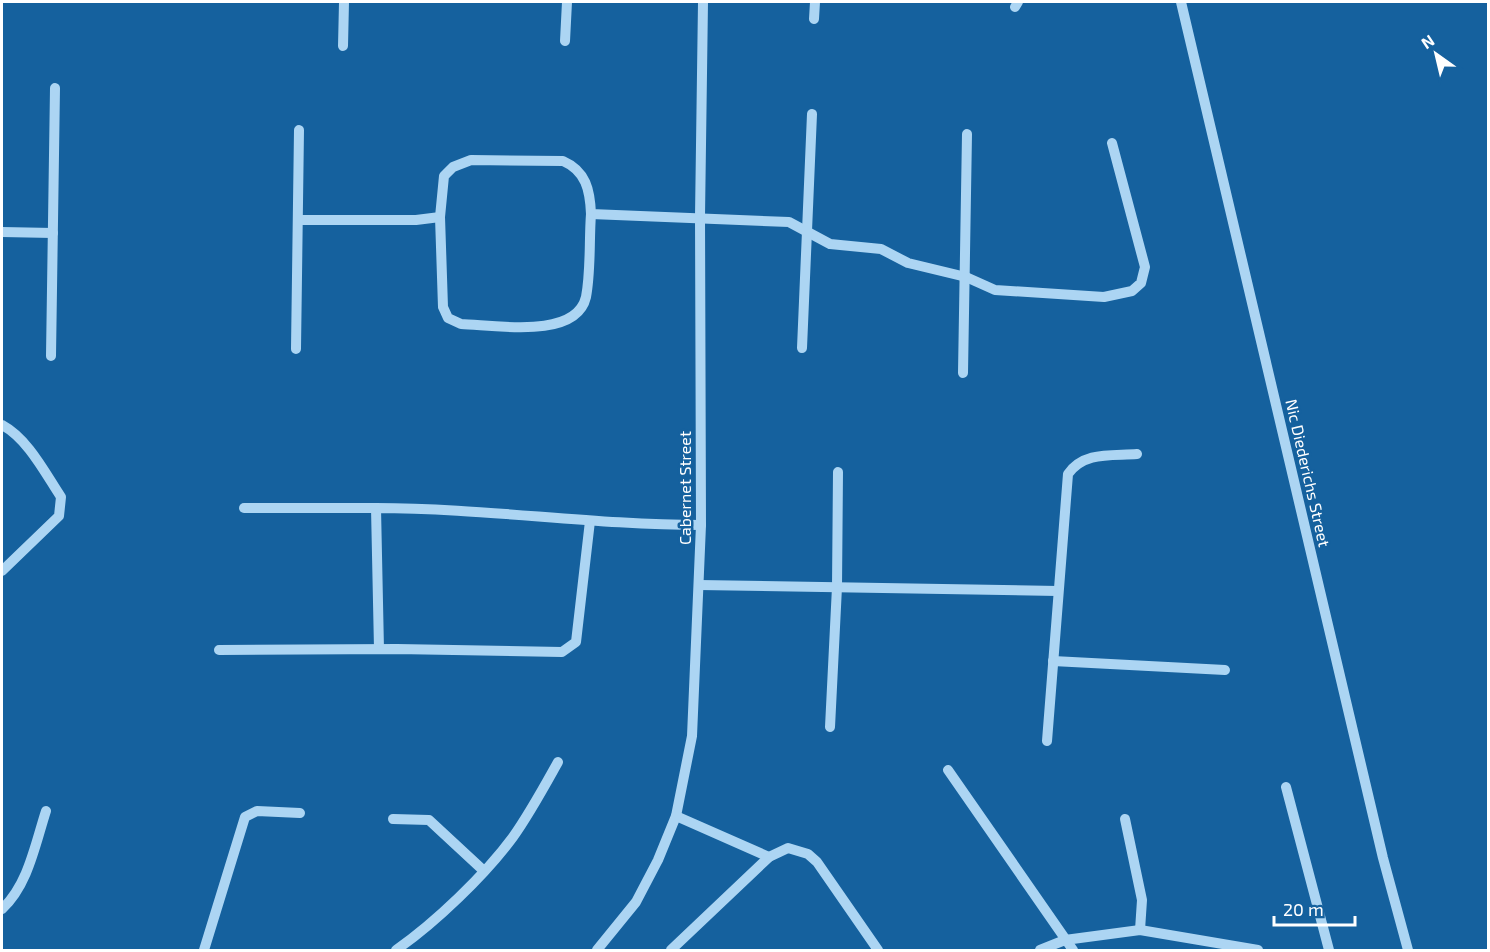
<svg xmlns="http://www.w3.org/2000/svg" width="1490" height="952" font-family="'Exo 2',sans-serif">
	<rect width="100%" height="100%" fill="#15619e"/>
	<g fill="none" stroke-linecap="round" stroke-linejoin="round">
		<!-- minor -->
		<g stroke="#acd5f3" stroke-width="10">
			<polyline points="1181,2 1383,858 1408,950"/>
			<polyline points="1015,7 1018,2"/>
			<polyline points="814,19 815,2"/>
			<polyline points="565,41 567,2"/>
			<polyline points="343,46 344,2"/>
			<path d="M440,217L443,307L448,318L461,324C494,325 576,340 586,297C591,271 589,240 591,214"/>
			<path d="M298,220H416L440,217L444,176L453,167L471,160L563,161C586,171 590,190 591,214L789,222L830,244L881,249L908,263L966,277L995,290L1104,297L1132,291L1141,283L1145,267L1112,143"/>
			<polyline points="2,232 53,233"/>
			<polyline points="802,348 812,114"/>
			<polyline points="296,349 299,130"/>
			<polyline points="51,356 55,88"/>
			<polyline points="963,373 967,134"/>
			<path d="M2,425C28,439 45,473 61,497L59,516L2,571"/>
			<polyline points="244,508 376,508"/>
			<polyline points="699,585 1058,591"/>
			<path d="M379,649L376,508C485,508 592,525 701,525"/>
			<polyline points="219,650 397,649 562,652 576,642 590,521"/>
			<polyline points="1053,661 1225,670"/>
			<polyline points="830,727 837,587 838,472"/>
			<path d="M1047,741L1068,474C1084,451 1112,456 1137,454"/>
			<polyline points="948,770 1073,950"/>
			<polyline points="1286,787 1329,950"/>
			<polyline points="676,816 769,857"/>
			<polyline points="393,819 429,820 484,871"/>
			<polyline points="1125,819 1142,900 1140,930"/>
			<path d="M2,909C28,885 35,845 46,811"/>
			<polyline points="204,950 245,817 257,811 300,813"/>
			<path d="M396,950C435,923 485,875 513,837C530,813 544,787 558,762"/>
			<polyline points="597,950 636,902 658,860 676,816 692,736 701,525 700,216 703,2"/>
			<polyline points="671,950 769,857 788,848 808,854 817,862 878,950"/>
			<polyline points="1040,950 1065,940 1140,930 1258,950"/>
		</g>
	</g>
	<g text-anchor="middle" stroke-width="5" stroke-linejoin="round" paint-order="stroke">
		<!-- street labels -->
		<g font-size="16" fill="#fff" stroke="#15619e">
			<text transform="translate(1308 473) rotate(77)" y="6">Nic Diederichs Street</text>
			<text transform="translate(685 488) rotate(-90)" y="6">Cabernet Street</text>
		</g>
	</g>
	<!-- border -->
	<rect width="1490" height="952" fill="none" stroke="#ffffff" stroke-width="6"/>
	<!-- north arrow -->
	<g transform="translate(1436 54) rotate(326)" stroke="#15619e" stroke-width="4.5" paint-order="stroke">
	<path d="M0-4.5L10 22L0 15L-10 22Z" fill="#ffffff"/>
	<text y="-9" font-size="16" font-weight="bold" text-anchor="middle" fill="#ffffff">N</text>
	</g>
	<!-- scale -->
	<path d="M1274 916v9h81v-9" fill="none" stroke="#ffffff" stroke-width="3"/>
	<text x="1283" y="916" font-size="18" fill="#ffffff" stroke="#15619e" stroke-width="4.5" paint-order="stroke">20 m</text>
</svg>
